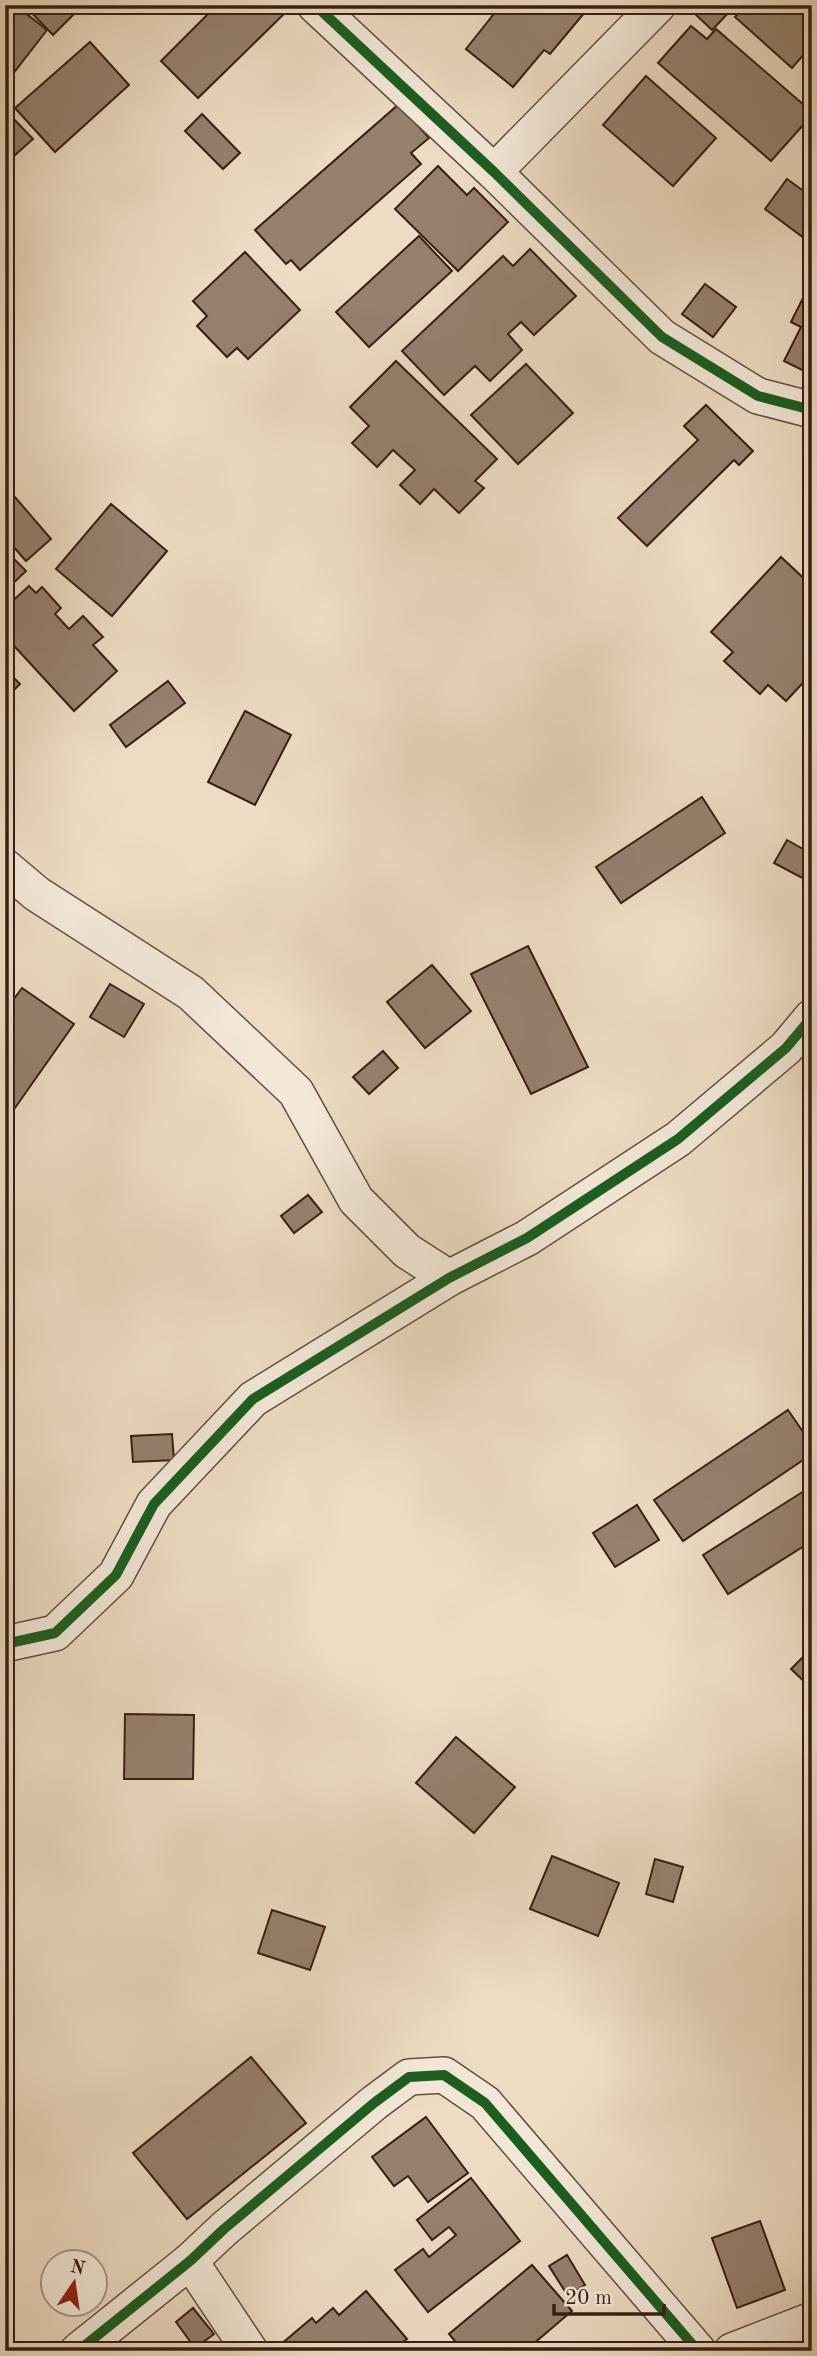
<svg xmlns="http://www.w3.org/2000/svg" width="817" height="2356" font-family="'Old Standard TT',serif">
	<rect width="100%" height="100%" fill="#eddcc3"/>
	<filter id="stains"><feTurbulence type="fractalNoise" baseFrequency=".00286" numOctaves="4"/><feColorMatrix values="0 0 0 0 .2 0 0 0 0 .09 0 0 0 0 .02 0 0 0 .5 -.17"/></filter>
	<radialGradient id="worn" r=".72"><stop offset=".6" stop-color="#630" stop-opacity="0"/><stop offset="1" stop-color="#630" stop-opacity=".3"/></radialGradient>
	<!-- building -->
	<g fill="#96816f" stroke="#381e15" stroke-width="2">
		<polygon points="5,5 15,5 47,30 5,84"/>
		<polygon points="24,5 83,5 53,35"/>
		<polygon points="217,5 280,5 286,12 198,98 161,61"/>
		<polygon points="501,5 577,5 585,12 550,54 544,50 513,87 466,49"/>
		<polygon points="698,5 736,5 712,30 692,11"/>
		<polygon points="746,5 812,5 812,45 792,68 735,17"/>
		<polygon points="691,26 707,39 716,29 812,112 812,115 771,161 658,63"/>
		<polygon points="90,42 129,85 55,152 15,108"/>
		<polygon points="646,76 716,138 673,186 603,125"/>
		<polygon points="399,104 429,138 411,153 421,164 300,270 291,260 286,264 255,230"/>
		<polygon points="8,113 33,139 15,155 5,144 5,116"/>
		<polygon points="202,114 240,153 223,169 185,131"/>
		<polygon points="438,166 467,195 474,188 508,222 458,271 395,209"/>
		<polygon points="787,179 812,197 812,244 765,209"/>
		<polygon points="419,236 452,271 369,347 336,312"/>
		<polygon points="530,249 576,296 534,335 521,322 508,334 522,350 490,381 475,366 444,395 402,351 503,256 513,266"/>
		<polygon points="245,252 300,310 248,359 237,348 227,357 197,326 207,316 193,301"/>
		<polygon points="705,284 736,307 713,337 682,314"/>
		<polygon points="803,298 812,303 812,375 784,361 801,327 791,322"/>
		<polygon points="396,361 497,459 475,481 484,488 459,513 434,489 420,504 400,485 415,470 393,450 377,467 352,443 369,426 350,407"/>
		<polygon points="526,364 573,413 518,464 471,415"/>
		<polygon points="706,405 753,451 739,465 734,460 647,546 618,518 698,440 684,426"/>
		<polygon points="8,489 51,539 26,561 5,537 5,491"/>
		<polygon points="111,504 167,551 112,616 56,569"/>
		<polygon points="5,550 26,571 5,591"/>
		<polygon points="781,557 812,586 812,673 786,701 768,685 760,694 724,661 733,652 711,632"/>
		<polygon points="29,586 36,593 42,587 61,608 55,614 69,629 83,616 103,637 93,645 117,671 74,711 5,636 5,608"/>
		<polygon points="5,659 14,668 9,673 20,684 5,699"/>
		<polygon points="168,681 185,703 126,747 110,725"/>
		<polygon points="245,711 291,735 255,805 208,782"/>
		<polygon points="702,797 725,833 621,903 596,867"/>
		<polygon points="787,840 812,854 812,874 808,881 774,863"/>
		<polygon points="528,946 588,1067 531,1094 471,974"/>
		<polygon points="432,965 471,1011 425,1048 387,1002"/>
		<polygon points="110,984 144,1004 124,1037 90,1017"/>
		<polygon points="22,988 74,1024 10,1115 5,1112 5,1011"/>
		<polygon points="383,1051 398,1068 369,1094 353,1077"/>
		<polygon points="308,1195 322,1212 294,1233 281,1216"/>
		<polygon points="788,1410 812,1445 812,1454 683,1541 654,1500"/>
		<polygon points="172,1434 174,1460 133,1462 131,1436"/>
		<polygon points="812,1486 812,1541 728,1594 703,1555"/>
		<polygon points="637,1505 659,1540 615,1567 593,1533"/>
		<polygon points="812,1648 812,1689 791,1669"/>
		<polygon points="125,1714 194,1715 193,1779 124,1779"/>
		<polygon points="456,1737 515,1787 474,1833 416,1783"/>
		<polygon points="552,1856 619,1883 598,1936 530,1909"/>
		<polygon points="655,1859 683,1867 673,1902 646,1894"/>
		<polygon points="272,1910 325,1927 310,1970 258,1953"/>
		<polygon points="251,2057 306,2123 187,2219 133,2153"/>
		<polygon points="426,2117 468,2173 428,2202 408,2176 394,2186 372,2157"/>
		<polygon points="471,2178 520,2241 428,2312 395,2270 423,2249 429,2257 456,2235 449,2227 432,2240 417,2220"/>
		<polygon points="760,2221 785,2290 737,2308 712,2238"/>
		<polygon points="567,2255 585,2285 568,2296 549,2266"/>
		<polygon points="532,2265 572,2311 525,2351 463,2351 449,2334"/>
		<polygon points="366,2291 407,2339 393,2351 284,2351 280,2345 312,2318 316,2323 333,2308 339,2315"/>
		<polygon points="193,2308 214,2334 195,2348 176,2322"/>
	</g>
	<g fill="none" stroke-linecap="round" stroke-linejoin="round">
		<!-- minor casing -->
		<g stroke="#654e40" stroke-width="38">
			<g id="minor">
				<polyline points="315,5 494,172 662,337 758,396 812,410"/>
				<polyline points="494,172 658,5"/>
				<polyline points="5,867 37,894 191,993 296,1092 356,1200 407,1251 449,1278"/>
				<polyline points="5,1644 55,1633 116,1575 154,1504 253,1399 449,1278 527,1238 678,1139 786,1048 812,1017"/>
				<polyline points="190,2261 250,2351"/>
				<polyline points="78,2351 190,2261 224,2229 374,2103 409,2077 444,2075 485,2103 698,2351"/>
				<polyline points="732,2351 812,2320"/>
			</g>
		</g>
		<!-- minor -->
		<use href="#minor" stroke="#f3e8d8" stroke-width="35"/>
		<!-- cycleway casing -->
		<g stroke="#f3e8d8" stroke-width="15">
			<g id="cycleway">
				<polyline points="315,5 494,172 662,337 758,396 812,410"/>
				<polyline points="5,1644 55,1633 116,1575 154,1504 253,1399 449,1278 527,1238 678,1139 786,1048 812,1017"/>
				<polyline points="78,2351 190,2261 224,2229 374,2103 409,2077 444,2075 485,2103 698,2351"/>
			</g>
		</g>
		<!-- cycleway -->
		<use href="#cycleway" stroke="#1b5e20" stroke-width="10"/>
	</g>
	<!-- margin -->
	<rect width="817" height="2356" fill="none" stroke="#eddcc3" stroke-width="28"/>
	<rect x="7" y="7" width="803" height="2342" fill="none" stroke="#381e15" stroke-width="3.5"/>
	<rect x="14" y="14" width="789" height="2328" fill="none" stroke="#381e15" stroke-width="2"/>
	<!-- north arrow -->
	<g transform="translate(74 2283) rotate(13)"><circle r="33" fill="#f3e8d8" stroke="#a8978a" stroke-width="2"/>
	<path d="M0-5L12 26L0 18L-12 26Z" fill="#8f2418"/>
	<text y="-10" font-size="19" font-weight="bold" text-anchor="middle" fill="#381e15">N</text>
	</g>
	<!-- scale -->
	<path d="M554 2304v10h110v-10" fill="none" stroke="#381e15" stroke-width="3.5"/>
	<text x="565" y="2304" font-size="21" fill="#381e15" stroke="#f3e8d8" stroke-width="5" paint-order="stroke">20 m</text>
	<rect width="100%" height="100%" filter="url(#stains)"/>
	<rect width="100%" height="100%" fill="url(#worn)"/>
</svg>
